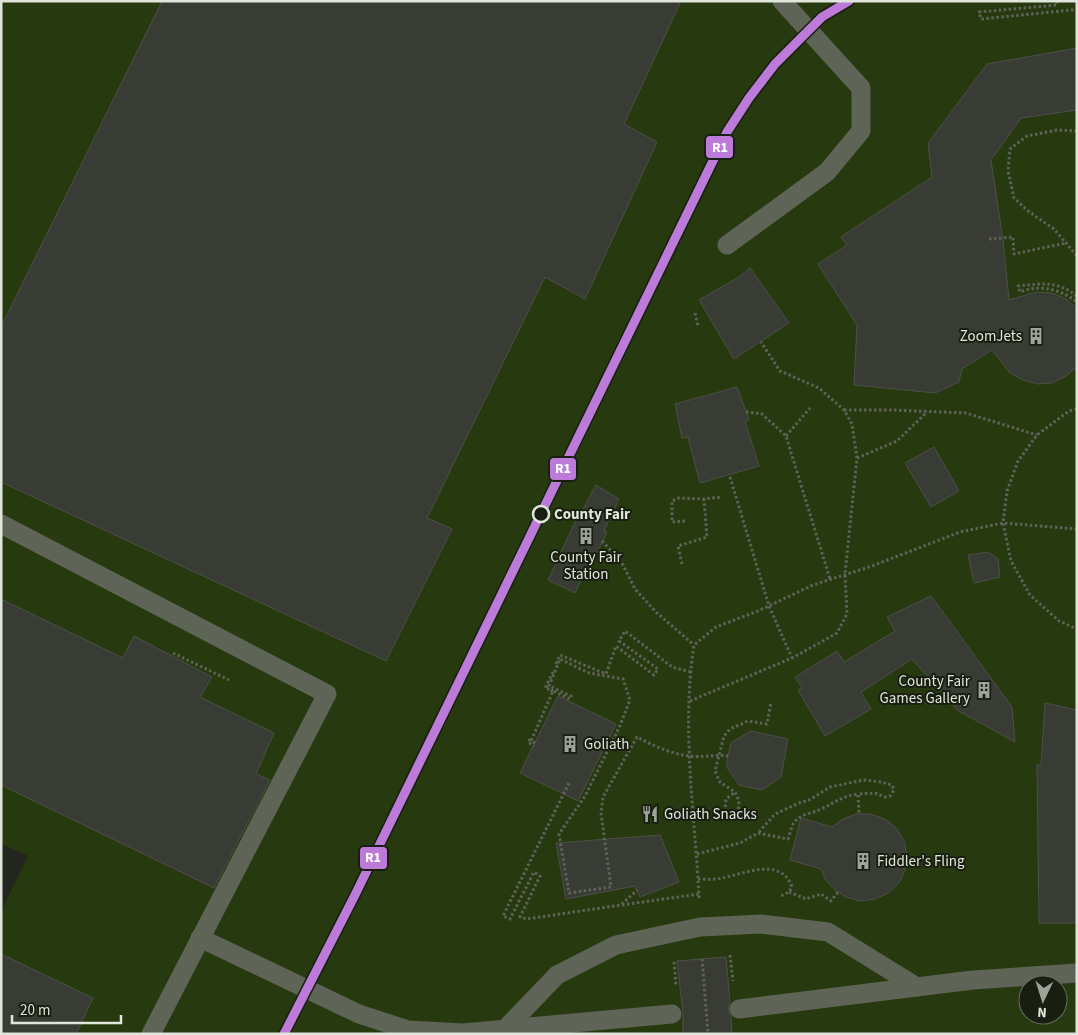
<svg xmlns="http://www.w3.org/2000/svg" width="1078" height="1035" font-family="'Source Sans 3',sans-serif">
	<rect width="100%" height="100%" fill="#22261e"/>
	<!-- green -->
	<path fill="#27390e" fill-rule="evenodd" d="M1,1H1077V1034H1V911L28,856L1,844ZM1028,985H1058V1015H1028Z"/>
	<!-- building -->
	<g fill="#393c35" stroke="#4c5049">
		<polygon points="162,1 681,1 624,124 657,142 585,299 545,277 427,518 452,529 386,661 1,482 1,327"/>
		<polygon points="1077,48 1077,110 1021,118 991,160 1003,240 1009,300 1036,292 1052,293 1066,299 1077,309 1077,367 1066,376 1052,383 1038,384 1023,380 1010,373 992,350 962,369 959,382 935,393 854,385 857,325 818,264 847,245 841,237 932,177 928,143 987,64"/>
		<polygon points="750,268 789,323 734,359 699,300 739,277"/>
		<polygon points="737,387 749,420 745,421 759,466 700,483 688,437 682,438 675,404"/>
		<polygon points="934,447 959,491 931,507 905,463"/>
		<polygon points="596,485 619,499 604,531 607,532 593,562 590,561 575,593 548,580 577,518 578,519"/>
		<polygon points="988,552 998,559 1000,577 974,583 968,555"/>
		<polygon points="931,596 1012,707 1015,742 957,710 912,659 861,692 871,709 825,736 798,690 802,688 795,677 837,651 844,662 895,631 887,617"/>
		<polygon points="1,599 123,658 134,636 212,677 200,697 274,733 256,774 270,780 214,888 1,785"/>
		<polygon points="558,696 616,724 578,801 520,773"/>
		<polygon points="1045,703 1077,710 1077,923 1039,923 1037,765 1041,765"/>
		<polygon points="751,731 788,739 781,777 762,790 739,785 726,766 731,743"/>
		<polygon points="856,814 870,814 885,819 896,828 904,841 907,855 905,870 899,883 888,893 875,899 860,901 846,897 835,890 825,879 821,869 790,860 801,818 832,827 843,819"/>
		<polygon points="660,835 679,882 640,897 635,886 566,899 556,843"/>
		<polygon points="1,954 93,998 76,1034 1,1034"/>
		<polygon points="726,957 730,1003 728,1010 731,1017 732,1034 683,1034 683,1013 677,961"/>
	</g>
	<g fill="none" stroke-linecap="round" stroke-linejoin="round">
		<!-- path -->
		<g stroke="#5e6258" stroke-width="3" stroke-dasharray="2.5 2.5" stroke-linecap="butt">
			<polyline points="1057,1 1057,5 979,12 981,19 1072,10 1077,11"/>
			<polyline points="1077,131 1057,130 1027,136 1010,149 1008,171 1014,198 1028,211 1054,229 1077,256"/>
			<polyline points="989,239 1013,237 1014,254 1066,243"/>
			<path d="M1077,296C1056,280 1042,284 1018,286L1020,292C1039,284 1060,289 1077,302"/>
			<polyline points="695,313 698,326"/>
			<polyline points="1077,409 1069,411 1037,435 1018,461 1007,491 1003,523 1011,561 1030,595 1059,621 1077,629"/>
			<polyline points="844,410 892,410 966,413 1037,435"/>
			<polyline points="746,412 762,414 786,436 830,579"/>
			<polyline points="786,436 810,408"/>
			<polyline points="857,458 897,441 927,412"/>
			<polyline points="730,477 769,606 792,658"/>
			<polyline points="685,521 672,522 672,501 679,498 704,499 721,497"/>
			<polyline points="602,541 622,563 635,589 656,612 694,645"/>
			<polyline points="682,564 678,546 707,537 704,499"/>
			<polyline points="173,653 229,680"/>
			<polyline points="556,664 560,655 606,674 616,646 654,675 658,669 619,641 625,631 672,667 691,672"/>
			<polyline points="551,692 552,690 545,688 553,672"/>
			<polyline points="690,701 792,658 823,641 837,633 847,614 845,574 857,458 852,424 844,410 819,388 780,371 761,342"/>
			<polyline points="530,739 528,742 534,746"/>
			<path d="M535,743L531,741L553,691L570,699L571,696L549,686L560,659L589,673L623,679L630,700L619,728L585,796L559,834L569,893L611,887L601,813L603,797L637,737C652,745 671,754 689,756C701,758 715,754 728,756"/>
			<polyline points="569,783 503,916 510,919 534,872 540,876 520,917 527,919 621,905 637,890"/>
			<polyline points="725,812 726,799 735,792"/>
			<polyline points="738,814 739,801 735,792 720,782 715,771 724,736 730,729 748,721 767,724 771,702"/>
			<polyline points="759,832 775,814 799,803 809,800 830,787 864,780 881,782 892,785 894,790 890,796 885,797 875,793 858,794"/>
			<path d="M697,854L740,843L758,833L788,839C790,834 791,828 793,824C800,813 812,814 821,809C836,802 842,796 858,794L859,814"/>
			<path d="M698,879C706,879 714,880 722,878C744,874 781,856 792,887L789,892L779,897"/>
			<polyline points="789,892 806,899 821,894 831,901 838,892"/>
			<path d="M699,898C695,814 681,729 694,645L716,627L758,611L813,585L872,566L960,532L1003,523L1077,529"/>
			<polyline points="622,905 699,894"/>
			<polyline points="730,955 733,981"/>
			<polyline points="674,962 676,986"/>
		</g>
		<!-- service -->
		<g stroke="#5e6456" stroke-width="19">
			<polyline points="727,245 827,172 861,131 861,88 782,1"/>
			<polyline points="1,524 327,694 151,1034"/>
			<polyline points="200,938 359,1014 408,1030 463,1033 672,1014"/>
			<polyline points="739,1009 973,980 1077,973"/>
			<polyline points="506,1028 557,975 616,945 700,927 761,924 828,932 917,987"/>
		</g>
		<!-- path-bridge -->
		<polyline stroke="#5e6258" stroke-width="3" stroke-dasharray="2.5 2.5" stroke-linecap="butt" points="702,959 708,1034"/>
		<!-- rail-1 casing -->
		<g stroke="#181f11" stroke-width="12">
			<polyline id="rail-1" points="284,1034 356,893 727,132 749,98 775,64 822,17 849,1"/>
		</g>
		<!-- rail-1 -->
		<use href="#rail-1" stroke="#bd7bd9" stroke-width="9"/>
	</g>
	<!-- icons -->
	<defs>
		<g id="building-bare" transform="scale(1.35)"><path d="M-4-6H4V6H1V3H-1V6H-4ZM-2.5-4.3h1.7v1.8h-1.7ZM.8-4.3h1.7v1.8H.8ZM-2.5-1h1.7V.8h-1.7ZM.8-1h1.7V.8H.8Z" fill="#9ea39a" stroke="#181f11" stroke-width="2.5" paint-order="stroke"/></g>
		<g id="restaurant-bare" transform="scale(1.35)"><path d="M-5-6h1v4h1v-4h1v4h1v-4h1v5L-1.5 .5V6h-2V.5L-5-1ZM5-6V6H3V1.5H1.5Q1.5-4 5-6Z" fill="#9ea39a" stroke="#181f11" stroke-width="2.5" paint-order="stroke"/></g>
	</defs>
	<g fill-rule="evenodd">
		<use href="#building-bare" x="1036" y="336"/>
		<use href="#building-bare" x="586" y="536"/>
		<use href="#building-bare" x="984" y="690"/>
		<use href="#building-bare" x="570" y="744"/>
		<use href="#restaurant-bare" x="650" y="814"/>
		<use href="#building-bare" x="863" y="861"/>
	</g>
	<!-- markers -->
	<circle fill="#181f11" stroke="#e1e6dc" stroke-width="2.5" cx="541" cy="514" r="8"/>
	<g text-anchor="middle" stroke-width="4" stroke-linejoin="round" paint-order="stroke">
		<!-- poi labels -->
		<g font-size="15" fill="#e1e6dc" stroke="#181f11" text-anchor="start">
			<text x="1022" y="341" text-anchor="end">ZoomJets</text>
			<text x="586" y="562" text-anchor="middle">County Fair<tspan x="586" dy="17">Station</tspan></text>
			<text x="970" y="686" text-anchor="end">County Fair<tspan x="970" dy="17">Games Gallery</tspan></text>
			<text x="584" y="749">Goliath</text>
			<text x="664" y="819">Goliath Snacks</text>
			<text x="877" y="866">Fiddler's Fling</text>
		</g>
		<!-- stop labels -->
		<g font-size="15" font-weight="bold" fill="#e1e6dc" stroke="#181f11" text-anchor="start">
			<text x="554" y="519">County Fair</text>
		</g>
	</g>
	<g stroke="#181f11" stroke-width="2">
		<rect x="705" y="135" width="29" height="24" rx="5" fill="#bd7bd9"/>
		<rect x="549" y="457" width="28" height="24" rx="5" fill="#bd7bd9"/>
		<rect x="359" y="846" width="29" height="24" rx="5" fill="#bd7bd9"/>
	</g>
	<g font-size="14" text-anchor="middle" font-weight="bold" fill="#fff">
		<text x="720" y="152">R1</text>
		<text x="563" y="473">R1</text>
		<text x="373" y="862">R1</text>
	</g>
	<!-- border -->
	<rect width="1078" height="1035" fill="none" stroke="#e1e6dc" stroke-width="5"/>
	<!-- north arrow -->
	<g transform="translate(1043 1000) rotate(184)"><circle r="24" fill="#181f11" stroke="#686f62"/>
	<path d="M0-4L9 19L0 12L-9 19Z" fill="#9ea39a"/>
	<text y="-8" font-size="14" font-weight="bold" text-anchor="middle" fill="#e1e6dc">N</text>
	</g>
	<!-- scale -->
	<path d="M12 1015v8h109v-8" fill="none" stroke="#e1e6dc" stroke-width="2.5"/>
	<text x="20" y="1015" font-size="15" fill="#e1e6dc" stroke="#181f11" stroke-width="4" paint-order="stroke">20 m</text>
</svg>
